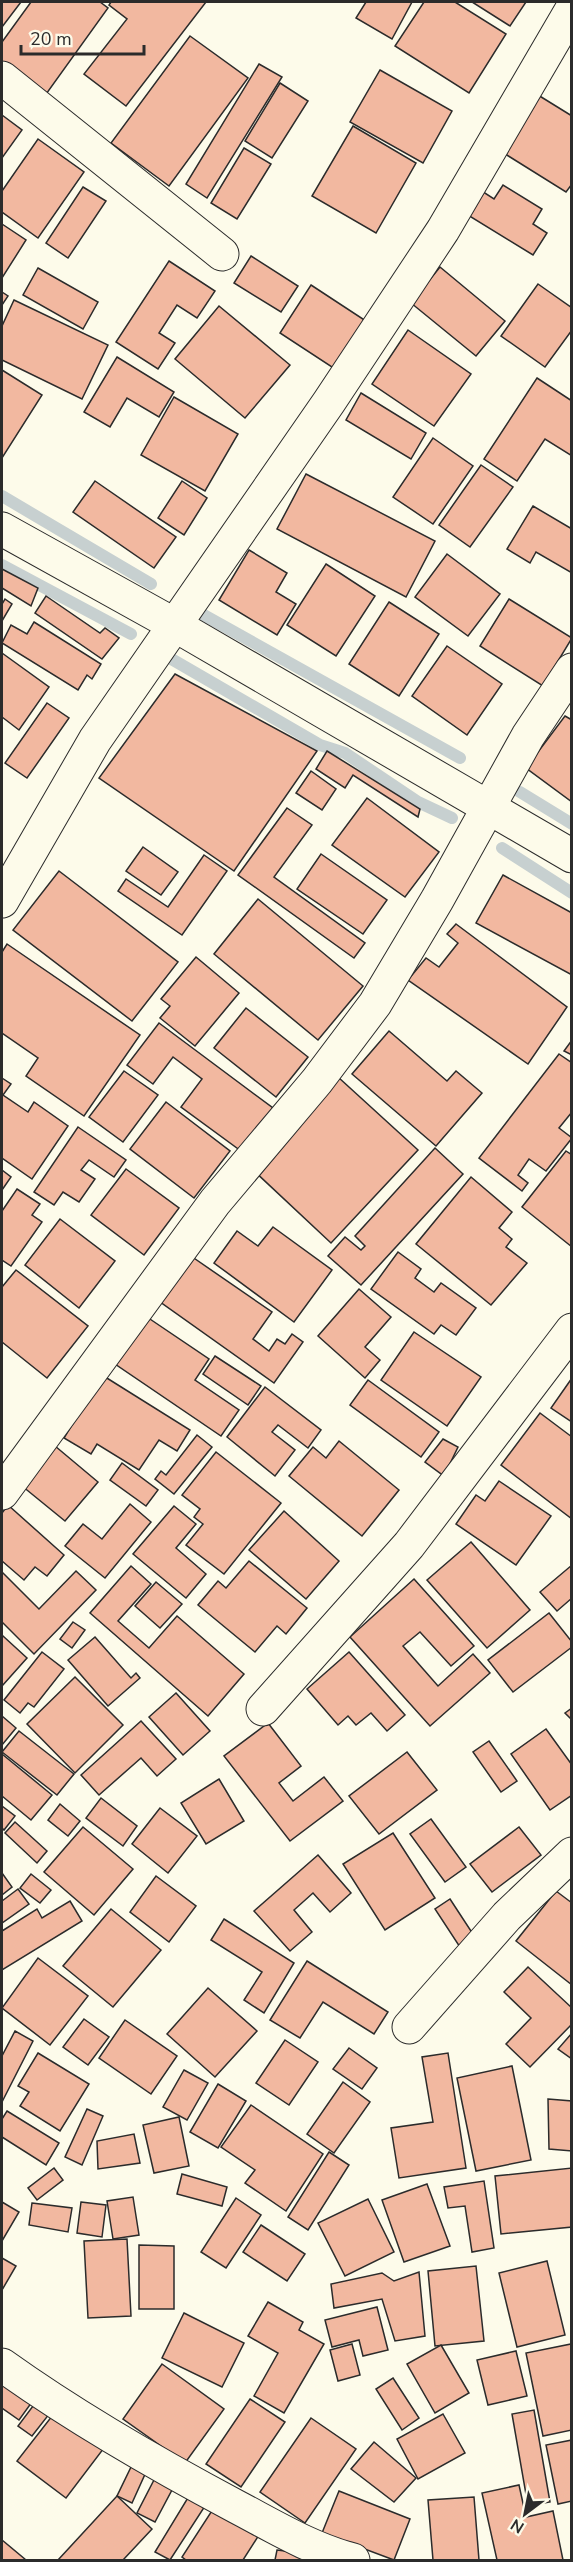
<svg xmlns="http://www.w3.org/2000/svg" width="573" height="2562" font-family="'Nunito Sans',sans-serif">
	<rect width="100%" height="100%" fill="#fdfbea"/>
	<g fill="none" stroke-linecap="round" stroke-linejoin="round">
		<!-- stream -->
		<g stroke="#c7d0d0" stroke-width="12">
			<polyline points="2,496 151,584"/>
			<polyline points="2,565 131,634"/>
			<polyline points="202,614 460,758"/>
			<polyline points="168,657 320,745 345,753 418,802 452,818"/>
			<polyline points="520,792 572,824"/>
			<polyline points="502,848 572,893"/>
		</g>
	</g>
	<!-- building -->
	<g fill="#f2b8a0" stroke="#2b2b2b" stroke-width="1.5">
		<polygon points="2,2 21,2 2,27"/>
		<polygon points="31,2 100,2 108,8 44,97 2,67 2,42"/>
		<polygon points="111,2 206,2 126,106 84,74 127,19 109,5"/>
		<polygon points="366,2 412,2 392,39 356,18"/>
		<polygon points="424,2 455,2 506,34 469,93 395,46"/>
		<polygon points="472,2 526,2 510,26"/>
		<polygon points="190,36 248,78 169,186 111,143"/>
		<polygon points="259,64 282,77 207,198 186,184"/>
		<polygon points="380,70 452,111 423,163 350,122"/>
		<polygon points="280,83 308,101 272,158 245,141"/>
		<polygon points="538,95 572,116 572,184 566,192 502,152"/>
		<polygon points="2,115 22,130 2,158"/>
		<polygon points="353,126 416,163 376,233 312,196"/>
		<polygon points="38,139 84,172 38,238 2,212 2,191"/>
		<polygon points="244,148 271,164 237,219 211,203"/>
		<polygon points="460,177 494,199 503,185 542,209 533,224 547,233 533,255 445,201"/>
		<polygon points="83,187 106,201 68,258 46,243"/>
		<polygon points="2,224 26,240 2,278"/>
		<polygon points="251,256 298,286 281,312 234,283"/>
		<polygon points="169,261 215,291 197,318 177,305 159,333 175,343 158,369 116,342"/>
		<polygon points="440,267 505,321 476,356 411,303"/>
		<polygon points="38,268 98,302 83,329 23,295"/>
		<polygon points="538,284 572,308 572,330 545,367 501,336"/>
		<polygon points="311,285 369,323 338,371 280,333"/>
		<polygon points="2,292 8,296 2,305"/>
		<polygon points="14,300 108,345 82,399 2,360 2,326"/>
		<polygon points="219,306 290,365 245,418 175,359"/>
		<polygon points="408,330 471,374 434,426 372,384"/>
		<polygon points="117,357 174,392 159,417 127,398 110,427 84,412"/>
		<polygon points="2,370 42,395 2,458"/>
		<polygon points="537,378 572,401 572,456 545,439 517,481 484,459"/>
		<polygon points="361,393 426,433 411,459 346,420"/>
		<polygon points="174,397 238,434 205,491 141,455"/>
		<polygon points="433,438 473,466 433,524 393,497"/>
		<polygon points="481,465 513,487 470,547 439,525"/>
		<polygon points="306,474 435,541 406,597 277,529"/>
		<polygon points="95,481 176,537 154,568 73,512"/>
		<polygon points="182,481 207,498 184,535 158,518"/>
		<polygon points="533,506 572,529 572,573 536,552 530,563 507,549"/>
		<polygon points="249,550 287,573 276,592 296,604 277,635 219,600"/>
		<polygon points="447,554 500,594 468,636 415,597"/>
		<polygon points="326,564 375,596 336,656 287,625"/>
		<polygon points="2,569 38,588 31,606 2,588"/>
		<polygon points="46,596 100,633 105,628 119,638 102,659 35,613"/>
		<polygon points="5,599 12,604 2,621 2,604"/>
		<polygon points="509,599 572,638 543,686 480,646"/>
		<polygon points="389,602 439,634 399,696 349,664"/>
		<polygon points="34,622 101,664 92,679 87,675 78,690 2,643 11,625 27,634"/>
		<polygon points="447,646 502,684 467,735 412,696"/>
		<polygon points="2,653 49,687 19,730 2,717"/>
		<polygon points="175,674 317,751 234,871 99,778"/>
		<polygon points="47,703 69,718 27,778 5,763"/>
		<polygon points="565,716 572,720 572,802 526,768"/>
		<polygon points="327,751 420,809 418,817 353,775 345,788 316,769"/>
		<polygon points="311,771 336,789 322,810 296,793"/>
		<polygon points="367,798 439,852 405,897 332,845"/>
		<polygon points="287,808 312,825 274,877 365,943 354,958 238,875"/>
		<polygon points="143,847 178,872 161,895 126,871"/>
		<polygon points="321,854 387,900 363,934 297,889"/>
		<polygon points="204,855 227,871 182,935 118,891 126,879 168,907"/>
		<polygon points="59,871 178,962 132,1021 13,930"/>
		<polygon points="503,875 572,913 572,975 476,923"/>
		<polygon points="258,899 363,986 318,1040 214,954"/>
		<polygon points="456,924 567,1007 528,1064 408,980 426,958 439,967 458,943 447,934"/>
		<polygon points="7,944 140,1035 84,1116 26,1076 38,1058 2,1033 2,952"/>
		<polygon points="196,957 239,993 195,1046 160,1018 170,1006 161,999"/>
		<polygon points="246,1008 308,1057 276,1097 214,1048"/>
		<polygon points="159,1023 273,1108 241,1151 181,1107 202,1079 173,1057 153,1084 127,1065"/>
		<polygon points="389,1031 447,1081 456,1071 482,1093 436,1146 352,1074"/>
		<polygon points="572,1040 572,1055 564,1051"/>
		<polygon points="559,1054 572,1063 572,1112 559,1128 572,1138 546,1171 529,1159 518,1175 528,1183 522,1191 479,1158"/>
		<polygon points="124,1071 158,1095 123,1142 89,1117"/>
		<polygon points="338,1077 418,1150 331,1243 252,1169"/>
		<polygon points="2,1078 11,1084 3,1095 28,1112 34,1102 68,1126 32,1179 2,1158"/>
		<polygon points="166,1102 230,1151 194,1198 130,1149"/>
		<polygon points="78,1127 126,1160 114,1177 89,1160 81,1170 95,1179 79,1202 63,1192 54,1205 34,1192"/>
		<polygon points="435,1148 463,1174 361,1285 328,1256 345,1237 361,1250 365,1246 355,1236"/>
		<polygon points="566,1151 572,1155 572,1247 522,1207"/>
		<polygon points="126,1169 179,1208 144,1255 91,1215"/>
		<polygon points="2,1170 11,1177 2,1190"/>
		<polygon points="471,1177 512,1212 499,1228 512,1239 506,1247 527,1263 491,1305 416,1244"/>
		<polygon points="17,1189 40,1204 32,1215 42,1222 11,1266 2,1260 2,1211"/>
		<polygon points="60,1219 115,1261 79,1308 25,1265"/>
		<polygon points="273,1227 332,1270 294,1322 214,1263 237,1231 258,1246"/>
		<polygon points="398,1252 421,1269 415,1278 434,1292 441,1283 476,1308 456,1335 441,1325 434,1334 371,1289"/>
		<polygon points="188,1254 272,1312 253,1339 269,1351 277,1339 285,1344 292,1334 303,1342 274,1383 156,1299"/>
		<polygon points="16,1270 88,1326 47,1378 2,1342 2,1287"/>
		<polygon points="359,1289 391,1317 365,1347 380,1360 365,1378 318,1336"/>
		<polygon points="141,1313 209,1359 195,1380 239,1410 221,1436 115,1364"/>
		<polygon points="414,1332 481,1377 447,1426 381,1380"/>
		<polygon points="215,1356 261,1386 248,1405 203,1374"/>
		<polygon points="102,1375 190,1430 177,1451 159,1440 139,1470 97,1444 91,1454 64,1438"/>
		<polygon points="572,1378 572,1422 551,1408"/>
		<polygon points="368,1380 439,1432 421,1457 350,1405"/>
		<polygon points="265,1387 321,1430 308,1448 278,1425 272,1432 295,1450 275,1476 227,1437"/>
		<polygon points="540,1413 572,1437 572,1519 501,1465"/>
		<polygon points="197,1435 212,1447 174,1494 155,1479 161,1471 166,1475"/>
		<polygon points="443,1439 458,1447 444,1476 425,1462"/>
		<polygon points="339,1441 399,1490 362,1536 289,1476 313,1447 326,1458"/>
		<polygon points="55,1446 98,1482 65,1521 22,1486"/>
		<polygon points="216,1452 281,1503 224,1574 186,1545 203,1524 194,1517 200,1509 182,1495"/>
		<polygon points="122,1463 158,1490 146,1506 110,1480"/>
		<polygon points="499,1481 551,1516 516,1565 456,1524 476,1495 485,1501"/>
		<polygon points="130,1504 151,1522 105,1578 65,1546 83,1524 102,1539"/>
		<polygon points="8,1505 64,1555 47,1576 35,1567 24,1580 2,1561 2,1513"/>
		<polygon points="174,1506 196,1524 176,1548 206,1574 186,1598 133,1554"/>
		<polygon points="284,1511 339,1561 306,1599 249,1550"/>
		<polygon points="471,1542 530,1610 487,1648 427,1580"/>
		<polygon points="249,1561 307,1608 286,1634 277,1626 255,1652 198,1605 218,1581 226,1588"/>
		<polygon points="572,1565 572,1598 557,1611 540,1592"/>
		<polygon points="131,1566 151,1584 118,1621 149,1648 177,1616 244,1674 208,1716 90,1613"/>
		<polygon points="76,1571 96,1590 34,1654 2,1622 2,1572 39,1609"/>
		<polygon points="414,1579 474,1646 451,1666 420,1632 403,1646 438,1686 473,1654 490,1673 430,1726 350,1637"/>
		<polygon points="156,1582 182,1604 160,1628 135,1606"/>
		<polygon points="549,1613 572,1642 572,1647 513,1692 488,1660"/>
		<polygon points="73,1622 85,1630 72,1648 60,1639"/>
		<polygon points="3,1636 27,1658 2,1686 2,1638"/>
		<polygon points="95,1637 131,1678 136,1673 140,1678 108,1706 68,1660"/>
		<polygon points="42,1652 64,1669 34,1707 28,1703 20,1713 4,1700"/>
		<polygon points="349,1652 405,1715 387,1731 371,1713 356,1725 348,1716 338,1725 307,1689"/>
		<polygon points="75,1677 123,1725 75,1773 27,1724"/>
		<polygon points="176,1693 210,1731 183,1755 149,1717"/>
		<polygon points="572,1708 572,1720 565,1713"/>
		<polygon points="2,1716 16,1728 2,1745"/>
		<polygon points="141,1721 176,1759 157,1776 141,1758 99,1795 81,1775"/>
		<polygon points="268,1723 301,1766 279,1783 293,1801 324,1777 343,1801 290,1841 224,1756"/>
		<polygon points="546,1729 572,1765 572,1795 550,1810 511,1754"/>
		<polygon points="19,1731 74,1774 57,1795 2,1752"/>
		<polygon points="489,1741 517,1781 501,1792 473,1752"/>
		<polygon points="407,1752 437,1790 379,1834 349,1796"/>
		<polygon points="2,1754 52,1795 31,1820 2,1796"/>
		<polygon points="219,1779 244,1821 206,1844 181,1803"/>
		<polygon points="101,1798 137,1826 123,1846 86,1818"/>
		<polygon points="60,1804 80,1821 68,1836 48,1820"/>
		<polygon points="2,1806 15,1816 4,1830 2,1828"/>
		<polygon points="160,1808 197,1836 168,1873 132,1844"/>
		<polygon points="431,1819 466,1867 445,1882 410,1834"/>
		<polygon points="15,1822 47,1851 37,1863 5,1833"/>
		<polygon points="83,1827 133,1869 94,1915 44,1872"/>
		<polygon points="519,1827 541,1855 492,1892 470,1864"/>
		<polygon points="393,1833 435,1898 385,1930 343,1864"/>
		<polygon points="318,1855 351,1893 330,1912 313,1893 294,1910 312,1932 290,1951 254,1911"/>
		<polygon points="2,1873 12,1887 2,1895"/>
		<polygon points="31,1874 51,1890 40,1903 20,1888"/>
		<polygon points="156,1876 196,1906 169,1942 130,1912"/>
		<polygon points="18,1889 29,1904 2,1923 2,1901"/>
		<polygon points="556,1891 572,1903 572,1985 516,1941"/>
		<polygon points="450,1899 488,1957 473,1967 435,1909"/>
		<polygon points="70,1901 82,1921 2,1970 2,1931 37,1909 42,1918"/>
		<polygon points="111,1909 161,1950 113,2007 63,1966"/>
		<polygon points="224,1919 294,1963 264,2013 244,2000 262,1972 211,1940"/>
		<polygon points="38,1958 88,1996 50,2045 2,2008"/>
		<polygon points="307,1961 388,2012 374,2034 323,2002 300,2038 270,2020"/>
		<polygon points="528,1967 572,2008 572,2024 530,2067 506,2044 531,2018 504,1992"/>
		<polygon points="208,1988 257,2031 215,2077 167,2034"/>
		<polygon points="84,2019 109,2037 88,2065 63,2047"/>
		<polygon points="125,2020 177,2056 151,2094 99,2058"/>
		<polygon points="15,2031 33,2041 2,2102 2,2056"/>
		<polygon points="572,2033 572,2059 558,2049"/>
		<polygon points="285,2040 318,2062 289,2105 256,2083"/>
		<polygon points="349,2048 377,2068 362,2089 333,2069"/>
		<polygon points="38,2053 89,2084 60,2131 20,2106 29,2092 18,2086"/>
		<polygon points="448,2053 466,2168 399,2178 391,2128 433,2122 422,2057"/>
		<polygon points="512,2066 531,2160 476,2171 457,2078"/>
		<polygon points="184,2070 208,2083 187,2120 163,2107"/>
		<polygon points="343,2082 370,2102 334,2153 307,2134"/>
		<polygon points="218,2084 246,2101 218,2148 190,2132"/>
		<polygon points="548,2099 572,2101 572,2151 549,2149"/>
		<polygon points="251,2105 323,2154 286,2211 245,2183 255,2170 221,2147"/>
		<polygon points="87,2109 103,2116 82,2165 65,2157"/>
		<polygon points="7,2111 59,2143 46,2165 2,2137 2,2119"/>
		<polygon points="179,2117 189,2166 154,2173 143,2125"/>
		<polygon points="134,2134 140,2163 98,2169 97,2141"/>
		<polygon points="329,2152 349,2165 308,2230 288,2217"/>
		<polygon points="54,2168 63,2180 37,2200 28,2188"/>
		<polygon points="572,2168 572,2227 501,2234 495,2176"/>
		<polygon points="182,2174 227,2187 222,2206 177,2194"/>
		<polygon points="484,2181 494,2248 472,2252 465,2206 448,2208 444,2187"/>
		<polygon points="427,2184 450,2246 404,2262 382,2200"/>
		<polygon points="133,2197 139,2235 113,2239 107,2201"/>
		<polygon points="236,2198 261,2215 226,2268 201,2252"/>
		<polygon points="368,2199 394,2252 345,2276 318,2223"/>
		<polygon points="2,2202 19,2212 2,2241"/>
		<polygon points="81,2202 106,2205 102,2237 77,2233"/>
		<polygon points="32,2203 72,2208 68,2232 29,2225"/>
		<polygon points="261,2225 305,2254 287,2281 243,2252"/>
		<polygon points="127,2239 131,2316 88,2318 84,2241"/>
		<polygon points="139,2245 174,2246 174,2309 139,2309"/>
		<polygon points="2,2258 16,2266 2,2290"/>
		<polygon points="547,2261 565,2335 517,2347 499,2273"/>
		<polygon points="476,2266 484,2341 435,2346 428,2271"/>
		<polygon points="419,2272 425,2336 395,2341 382,2299 334,2308 331,2284 382,2273 394,2281"/>
		<polygon points="268,2302 303,2322 299,2330 324,2344 284,2413 254,2396 278,2353 248,2336"/>
		<polygon points="377,2307 388,2350 363,2356 359,2340 332,2347 325,2320"/>
		<polygon points="184,2313 244,2343 222,2387 162,2358"/>
		<polygon points="352,2344 360,2375 338,2381 330,2350"/>
		<polygon points="571,2344 572,2430 543,2436 526,2353"/>
		<polygon points="441,2345 469,2393 435,2413 407,2364"/>
		<polygon points="516,2351 527,2396 488,2405 477,2360"/>
		<polygon points="162,2364 224,2409 185,2463 123,2419"/>
		<polygon points="2,2377 37,2395 19,2420 2,2408"/>
		<polygon points="393,2378 419,2418 402,2430 376,2389"/>
		<polygon points="250,2399 285,2422 241,2487 206,2464"/>
		<polygon points="36,2402 50,2413 32,2436 18,2426"/>
		<polygon points="534,2410 550,2502 528,2506 512,2414"/>
		<polygon points="56,2411 104,2448 66,2498 17,2461"/>
		<polygon points="443,2414 465,2453 418,2479 397,2439"/>
		<polygon points="311,2418 356,2449 305,2523 260,2492"/>
		<polygon points="572,2440 572,2501 558,2504 546,2445"/>
		<polygon points="374,2442 416,2478 394,2502 351,2469"/>
		<polygon points="132,2465 146,2472 132,2503 117,2496"/>
		<polygon points="155,2478 173,2488 155,2522 137,2513"/>
		<polygon points="519,2485 526,2517 553,2511 563,2560 497,2560 482,2493"/>
		<polygon points="339,2491 410,2519 394,2560 322,2533"/>
		<polygon points="117,2496 152,2529 123,2560 58,2560"/>
		<polygon points="189,2496 205,2506 170,2560 155,2552"/>
		<polygon points="474,2497 479,2560 433,2560 428,2500"/>
		<polygon points="215,2506 259,2535 243,2560 186,2560 182,2557"/>
		<polygon points="2,2540 26,2560 2,2560"/>
		<polygon points="277,2550 308,2554 307,2560 275,2560"/>
	</g>
	<g fill="none" stroke-linecap="round" stroke-linejoin="round">
		<!-- minor casing -->
		<g stroke="#2b2b2b" stroke-width="35">
			<g id="minor">
				<polyline points="2,78 222,254"/>
				<polyline points="2,529 173,624 572,856"/>
				<polyline points="2,901 95,740 329,402 443,230 572,9"/>
				<polyline points="2,1493 215,1202 317,1081 375,1004 437,900 528,736 572,670"/>
				<polyline points="263,1709 409,1545 572,1330"/>
				<polyline points="409,2027 507,1916 572,1854"/>
				<path d="M2,2365C76,2418 156,2464 237,2507C275,2527 311,2549 353,2560"/>
			</g>
		</g>
		<!-- minor -->
		<use href="#minor" stroke="#fdfbea" stroke-width="33"/>
	</g>
	<!-- border -->
	<rect width="573" height="2562" fill="none" stroke="#2b2b2b" stroke-width="6"/>
	<!-- north arrow -->
	<g transform="translate(525 2514) rotate(212)" stroke="#fdfbea" stroke-width="4.5" paint-order="stroke">
	<path d="M0-4.5L10 22L0 15L-10 22Z" fill="#2b2b2b"/>
	<text y="-9" font-size="16" font-weight="bold" text-anchor="middle" fill="#2b2b2b">N</text>
	</g>
	<!-- scale -->
	<path d="M21 45v9h123v-9" fill="none" stroke="#2b2b2b" stroke-width="3"/>
	<text x="30" y="45" font-size="18" fill="#2b2b2b" stroke="#fdfbea" stroke-width="4.5" paint-order="stroke">20 m</text>
</svg>
